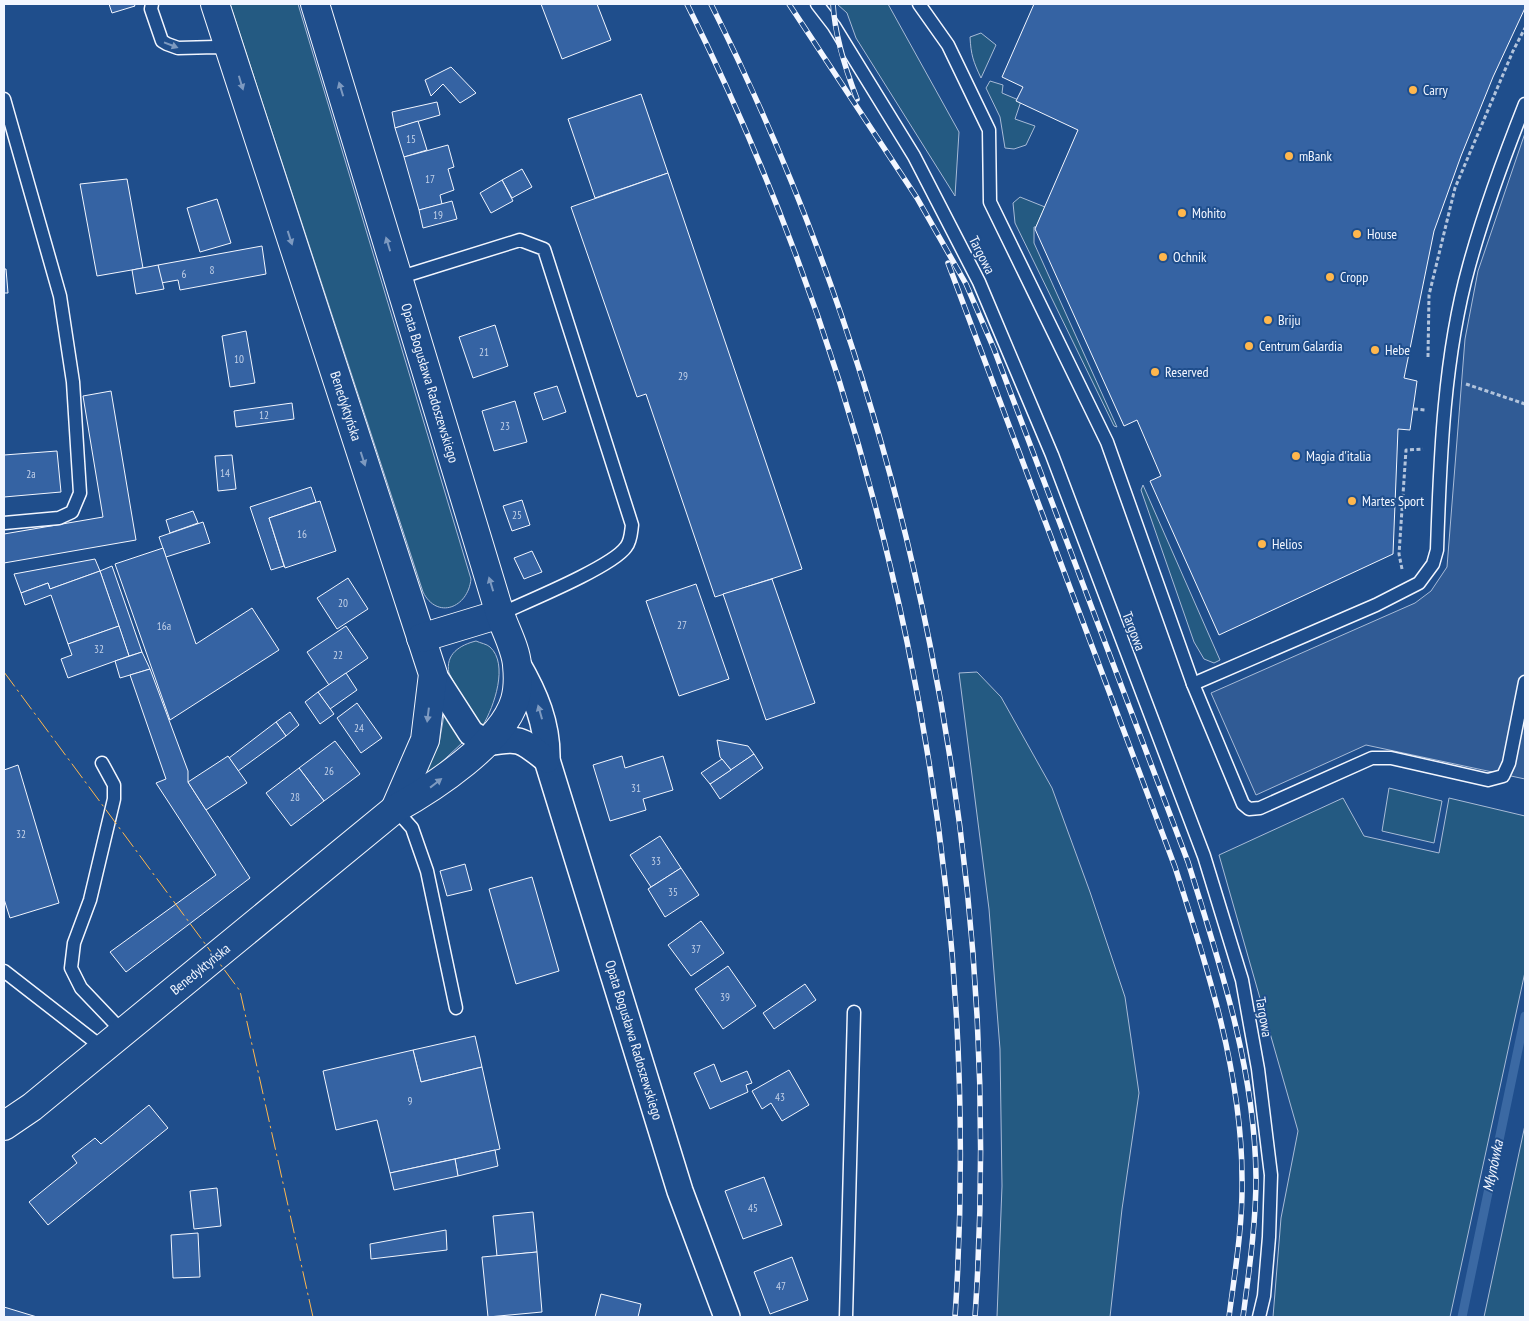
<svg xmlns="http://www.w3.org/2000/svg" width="1529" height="1321" font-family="'PT Sans Narrow',sans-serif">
	<rect width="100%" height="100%" fill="#1f4e8c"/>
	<!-- green -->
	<g fill="#245a82" stroke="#a8bbd7">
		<path d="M230,4H298L471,579C468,608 437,620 423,592Z"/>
		<polygon points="837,4 888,4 959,132 955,196 856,38 847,13"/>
		<path d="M981,33L996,45L981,78C973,61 971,55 970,37Z"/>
		<polygon points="990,81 1003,85 1002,93 1021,101 1015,119 1035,126 1026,145 1014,149 1005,148 1000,117 986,88"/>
		<polygon points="1020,197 1045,207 1036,227 1034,227 1034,243 1117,427 1114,426 1015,223 1013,203"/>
		<polygon points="1143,485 1220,660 1214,663 1204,659 1194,642 1141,490"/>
		<path d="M476,641C480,643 487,644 490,647C509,664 494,707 483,725L474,721L449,673C445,654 460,645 476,641Z"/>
		<polygon points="977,672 1001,697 1052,788 1090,892 1125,997 1139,1093 1122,1209 1110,1317 997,1317 1002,1186 1000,1049 989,909 959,673"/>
		<polygon points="445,709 462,743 418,784 439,744"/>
		<polygon points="1389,788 1442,801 1434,843 1382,831"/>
		<polygon points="1343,798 1364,836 1439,853 1449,798 1525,816 1525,972 1450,1317 1273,1317 1281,1218 1298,1131 1219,855"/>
		<polygon points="1525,1125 1525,1317 1484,1317"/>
	</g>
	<!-- parking -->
	<polygon fill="#305b95" stroke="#a8bbd7" points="1525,133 1525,779 1366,745 1256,795 1211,693 1415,603 1431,591 1447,567 1465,339 1478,271"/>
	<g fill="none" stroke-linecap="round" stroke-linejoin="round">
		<!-- stream -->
		<polyline stroke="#3b69a3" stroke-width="9" points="1462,1317 1525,1016"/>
	</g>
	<!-- building -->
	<g fill="#3563a3" stroke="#f2f6ff">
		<polygon points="109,4 134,4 135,6 112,13"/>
		<polygon points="541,4 597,4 611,40 562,59"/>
		<polygon points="1034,4 1525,4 1525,8 1493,77 1461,156 1434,231 1404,378 1417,381 1410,430 1398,429 1393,554 1219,635 1150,481 1161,476 1137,420 1124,426 1035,229 1078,130 1016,101 1023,87 1002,77"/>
		<polygon points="451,67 476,93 460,103 443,84 431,96 425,80"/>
		<polygon points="641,94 668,173 595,198 568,119"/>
		<polygon points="437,102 440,115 395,128 392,112"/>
		<polygon points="418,121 427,150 404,157 395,128"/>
		<polygon points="448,145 454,167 448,169 454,190 440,195 442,204 419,210 404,157"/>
		<polygon points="522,169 532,187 512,198 502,180"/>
		<polygon points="668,173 802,569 715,597 646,394 637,397 571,207"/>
		<polygon points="127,179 143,268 97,276 80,184"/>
		<polygon points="502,180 513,201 491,213 480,193"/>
		<polygon points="217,199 231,243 200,252 187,208"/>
		<polygon points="452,201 457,219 423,228 419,210"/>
		<polygon points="262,246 266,274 180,290 178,280 161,283 158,265"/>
		<polygon points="158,265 164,289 136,294 132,270"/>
		<polygon points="4,269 6,269 8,293 4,293"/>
		<polygon points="495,325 508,366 473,378 459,337"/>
		<polygon points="246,331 255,383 230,387 222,336"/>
		<polygon points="557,386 566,412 543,420 534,393"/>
		<polygon points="111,391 136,540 4,563 4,534 103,517 83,396"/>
		<polygon points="515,401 527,442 494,451 482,411"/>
		<polygon points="292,403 294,419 236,427 234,411"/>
		<polygon points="57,451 61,492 4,497 4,455"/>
		<polygon points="232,455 236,489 218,491 215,456"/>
		<polygon points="311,487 316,502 269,518 284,566 271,570 250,507"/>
		<polygon points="522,500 530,525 512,531 503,506"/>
		<polygon points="320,501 336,551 285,568 269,518"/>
		<polygon points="193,511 198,523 170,533 166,520"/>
		<polygon points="203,522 210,543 166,557 159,537"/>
		<polygon points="163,548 196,644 252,608 279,650 170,720 115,564"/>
		<polygon points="532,551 542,572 524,579 514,558"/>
		<polygon points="95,559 100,571 50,589 48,583 21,593 14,574"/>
		<polygon points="112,566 142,652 129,656 100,571"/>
		<polygon points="100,571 119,626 68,644 51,595 25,605 21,593 48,583 50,589"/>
		<polygon points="348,578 368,609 337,629 317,598"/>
		<polygon points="772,579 815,703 766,720 723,594"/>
		<polygon points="696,584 729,679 679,696 646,601"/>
		<polygon points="119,626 129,656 68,678 61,659 72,655 68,644"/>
		<polygon points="346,626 368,658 329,685 307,652"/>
		<polygon points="142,652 150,669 120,678 115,661"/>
		<polygon points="150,669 188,771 188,782 250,878 126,972 110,952 216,875 156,783 166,779 130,675"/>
		<polygon points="346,673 357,690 330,709 318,692"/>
		<polygon points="318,692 334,714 320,724 305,702"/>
		<polygon points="357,703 382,738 361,753 337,718"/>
		<polygon points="290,712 299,725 286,736 276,722"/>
		<polygon points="276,722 286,736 238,771 229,758"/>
		<polygon points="717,740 748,746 754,754 731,770 720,757"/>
		<polygon points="335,741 360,774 324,801 299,768"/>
		<polygon points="754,754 763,768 720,799 710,784"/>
		<polygon points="228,756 247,783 206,810 188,782"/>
		<polygon points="622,756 625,768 663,756 673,790 643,799 646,810 610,821 593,765"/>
		<polygon points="722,759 731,770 710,784 701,773"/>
		<polygon points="18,765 59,903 10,918 4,899 4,770"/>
		<polygon points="299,768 324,801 291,826 266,793"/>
		<polygon points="660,836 681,868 651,887 630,855"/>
		<polygon points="465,864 472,890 447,896 440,871"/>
		<polygon points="681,868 699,895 665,917 648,889"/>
		<polygon points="532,877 559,971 516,984 489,889"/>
		<polygon points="701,921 724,953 691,976 668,945"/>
		<polygon points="728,966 756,1006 723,1029 695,989"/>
		<polygon points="805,984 816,1000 774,1029 763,1013"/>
		<polygon points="475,1036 482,1067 421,1082 413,1050"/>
		<polygon points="413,1050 421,1082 482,1067 500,1149 390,1173 377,1120 336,1130 323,1071"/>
		<polygon points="714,1064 721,1082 747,1071 752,1083 746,1085 748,1092 710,1109 694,1073"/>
		<polygon points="789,1070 809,1105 782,1121 771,1103 762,1109 752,1091"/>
		<polygon points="149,1105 168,1128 48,1225 29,1202 77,1163 72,1156 95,1138 101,1144"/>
		<polygon points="495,1150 498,1166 458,1176 455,1159"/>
		<polygon points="455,1159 458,1176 394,1190 390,1173"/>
		<polygon points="764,1177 782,1225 743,1239 725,1191"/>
		<polygon points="217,1188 221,1226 194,1229 190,1191"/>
		<polygon points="533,1212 537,1252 497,1256 493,1216"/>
		<polygon points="446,1230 447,1250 371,1259 370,1244"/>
		<polygon points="198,1233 200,1277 173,1278 171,1235"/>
		<polygon points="537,1252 542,1312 488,1317 482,1257"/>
		<polygon points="792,1257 808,1300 770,1314 754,1272"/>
		<polygon points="601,1294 641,1304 638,1317 595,1317"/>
		<polygon points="4,1307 37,1317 4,1317"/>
	</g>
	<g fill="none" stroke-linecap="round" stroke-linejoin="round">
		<!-- service casing -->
		<g stroke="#f2f6ff" stroke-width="15">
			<g id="service">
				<polyline points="152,4 151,9 162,41 167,44 178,48 216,47 231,51"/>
				<polyline points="817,4 834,26 914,156 979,282 1052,455 1204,856 1242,980 1258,1069 1271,1175 1269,1237 1264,1296 1259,1317"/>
				<polyline points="919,4 948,45 989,130 990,202 1107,442 1193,684"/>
				<polyline points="4,99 60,296 73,382 80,493 72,512 59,518 4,523"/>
				<path d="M1525,104C1504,157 1484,211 1469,266C1444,356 1440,457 1437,550L1433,564L1419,583L1376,605L1193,684L1243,804L1249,809L1260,808L1372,758H1391L1488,780L1503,776L1509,763L1525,682"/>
				<path d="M398,278L520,240L544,249L632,525C631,532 631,541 626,547C612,567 526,602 500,614"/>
				<polyline points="102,763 114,785 114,799 90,900 74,943 71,968 81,988 123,1032"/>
				<polyline points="395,809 412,828 427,871 456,1008"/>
				<polyline points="4,971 103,1048"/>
				<polyline points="846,1317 854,1012"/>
			</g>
		</g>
		<!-- minor casing -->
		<g stroke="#f2f6ff" stroke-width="28">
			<g id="minor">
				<path d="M517,663C535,694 548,724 547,760L680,1191L727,1317"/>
				<path d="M433,674L471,733L487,743C520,737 521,739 547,760"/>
			</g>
		</g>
		<!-- tertiary casing -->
		<g stroke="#f2f6ff" stroke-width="30">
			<g id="tertiary">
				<polyline points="215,4 433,674 425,740 395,809"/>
				<polyline points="421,638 500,614"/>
				<path d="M4,1126L32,1107L395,809C433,788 503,742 515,700C518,690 518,675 517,665C516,649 505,629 500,614L315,4"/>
			</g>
		</g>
		<!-- path -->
		<g stroke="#b3c4dc" stroke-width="3" stroke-dasharray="4 2.5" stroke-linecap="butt">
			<polyline points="1428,357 1429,295 1455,188 1513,51 1525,28"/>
			<polyline points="1466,384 1525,404"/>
			<polyline points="1414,409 1425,410"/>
			<polyline points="1402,569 1399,554 1406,450 1423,449"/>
		</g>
		<!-- service -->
		<use href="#service" stroke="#1f4e8c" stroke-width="12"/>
		<!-- minor -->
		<use href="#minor" stroke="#1f4e8c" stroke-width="25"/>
		<!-- tertiary -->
		<use href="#tertiary" stroke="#1f4e8c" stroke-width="28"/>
		<!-- rail casing -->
		<g stroke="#f2f6ff" stroke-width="5.5">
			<g id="rail">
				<path d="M687,4C887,406 985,868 955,1317"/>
				<path d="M711,4C912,405 1005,869 975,1317"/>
				<path d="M789,4L917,198L966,284L994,349L1188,862C1220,964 1255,1070 1256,1177C1256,1224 1249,1271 1243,1317"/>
				<path d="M833,4C835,37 845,68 857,99"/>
				<path d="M948,263L1175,867C1207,966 1242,1073 1242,1178C1243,1224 1235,1271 1229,1317"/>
			</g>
		</g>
		<!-- rail -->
		<use href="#rail" stroke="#1f4e8c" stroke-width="4" stroke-dasharray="11" stroke-linecap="butt"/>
		<!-- power -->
		<polyline stroke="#ffb74d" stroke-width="1" stroke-dasharray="18 4 2.5 4" stroke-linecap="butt" points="4,672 240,991 313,1317"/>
	</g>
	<!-- one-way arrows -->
	<defs><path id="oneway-solid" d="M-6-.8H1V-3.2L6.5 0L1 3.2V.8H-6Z" transform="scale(1.25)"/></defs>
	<g fill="#7e9ac0">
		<use href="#oneway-solid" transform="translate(171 45) rotate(21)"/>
		<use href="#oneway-solid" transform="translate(241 83) rotate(73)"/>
		<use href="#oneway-solid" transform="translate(341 89) rotate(-107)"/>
		<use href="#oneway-solid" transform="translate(290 238) rotate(72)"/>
		<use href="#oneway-solid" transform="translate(388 244) rotate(-107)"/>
		<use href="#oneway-solid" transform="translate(363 459) rotate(72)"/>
		<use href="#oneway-solid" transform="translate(491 584) rotate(-107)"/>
		<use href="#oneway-solid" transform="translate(540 712) rotate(-106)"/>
		<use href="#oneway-solid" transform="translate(428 715) rotate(97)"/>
		<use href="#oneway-solid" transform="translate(436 783) rotate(-38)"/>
	</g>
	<!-- markers -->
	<g fill="#ffb74d" stroke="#1f4e8c" stroke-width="2">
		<circle cx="1413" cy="90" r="5"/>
		<circle cx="1289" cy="156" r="5"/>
		<circle cx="1182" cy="213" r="5"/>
		<circle cx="1357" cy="234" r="5"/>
		<circle cx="1163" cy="257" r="5"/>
		<circle cx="1330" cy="277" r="5"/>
		<circle cx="1268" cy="320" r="5"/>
		<circle cx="1249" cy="346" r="5"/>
		<circle cx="1375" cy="350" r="5"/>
		<circle cx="1155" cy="372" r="5"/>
		<circle cx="1296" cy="456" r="5"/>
		<circle cx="1352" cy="501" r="5"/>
		<circle cx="1262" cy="544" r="5"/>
	</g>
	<g text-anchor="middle" stroke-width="4" stroke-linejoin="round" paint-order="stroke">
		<!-- number labels -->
		<g font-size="11" fill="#c3d1e8">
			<text x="411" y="143">15</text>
			<text x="430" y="183">17</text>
			<text x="438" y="219">19</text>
			<text x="212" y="274">8</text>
			<text x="184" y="278">6</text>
			<text x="484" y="356">21</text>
			<text x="239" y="363">10</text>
			<text x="683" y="380">29</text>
			<text x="264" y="419">12</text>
			<text x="505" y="430">23</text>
			<text x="225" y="477">14</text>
			<text x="31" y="478">2a</text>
			<text x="517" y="519">25</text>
			<text x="302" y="538">16</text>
			<text x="343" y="607">20</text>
			<text x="682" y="629">27</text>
			<text x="164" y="630">16a</text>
			<text x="99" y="653">32</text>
			<text x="338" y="659">22</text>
			<text x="359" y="732">24</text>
			<text x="329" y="775">26</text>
			<text x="636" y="792">31</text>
			<text x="295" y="801">28</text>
			<text x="21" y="838">32</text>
			<text x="656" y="865">33</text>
			<text x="673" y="896">35</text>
			<text x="696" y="953">37</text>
			<text x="725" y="1001">39</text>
			<text x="780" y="1101">43</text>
			<text x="410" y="1105">9</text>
			<text x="753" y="1212">45</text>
			<text x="781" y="1290">47</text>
		</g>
		<!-- poi labels -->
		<g font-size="14" fill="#f2f6ff" stroke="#1f4e8c" text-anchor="start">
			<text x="1423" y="95">Carry</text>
			<text x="1299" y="161">mBank</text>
			<text x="1192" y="218">Mohito</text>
			<text x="1367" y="239">House</text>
			<text x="1173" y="262">Ochnik</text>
			<text x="1340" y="282">Cropp</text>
			<text x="1278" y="325">Briju</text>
			<text x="1259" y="351">Centrum Galardia</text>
			<text x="1385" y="355">Hebe</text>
			<text x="1165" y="377">Reserved</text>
			<text x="1306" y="461">Magia d'italia</text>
			<text x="1362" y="506">Martes Sport</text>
			<text x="1272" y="549">Helios</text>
		</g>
		<!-- street labels -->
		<g font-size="14" fill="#f2f6ff" stroke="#1f4e8c">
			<text transform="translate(982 255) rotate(63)" y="5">Targowa</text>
			<text transform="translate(430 383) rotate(73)" y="5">Opata Bogusława Radoszewskiego</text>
			<text transform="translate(346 406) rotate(72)" y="5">Benedyktyńska</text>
			<text transform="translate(1134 631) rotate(69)" y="5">Targowa</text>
			<text transform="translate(200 969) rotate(-39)" y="5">Benedyktyńska</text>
			<text transform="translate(1264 1017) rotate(80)" y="5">Targowa</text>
			<text transform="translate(634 1040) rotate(73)" y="5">Opata Bogusława Radoszewskiego</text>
		</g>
		<!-- water labels -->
		<g font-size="15" font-style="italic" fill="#f2f6ff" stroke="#1f4e8c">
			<text transform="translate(1493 1166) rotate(-78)" y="5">Młynówka</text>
		</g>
	</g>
	<!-- border -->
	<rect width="1529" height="1321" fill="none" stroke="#f2f6ff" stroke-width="10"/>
</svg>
